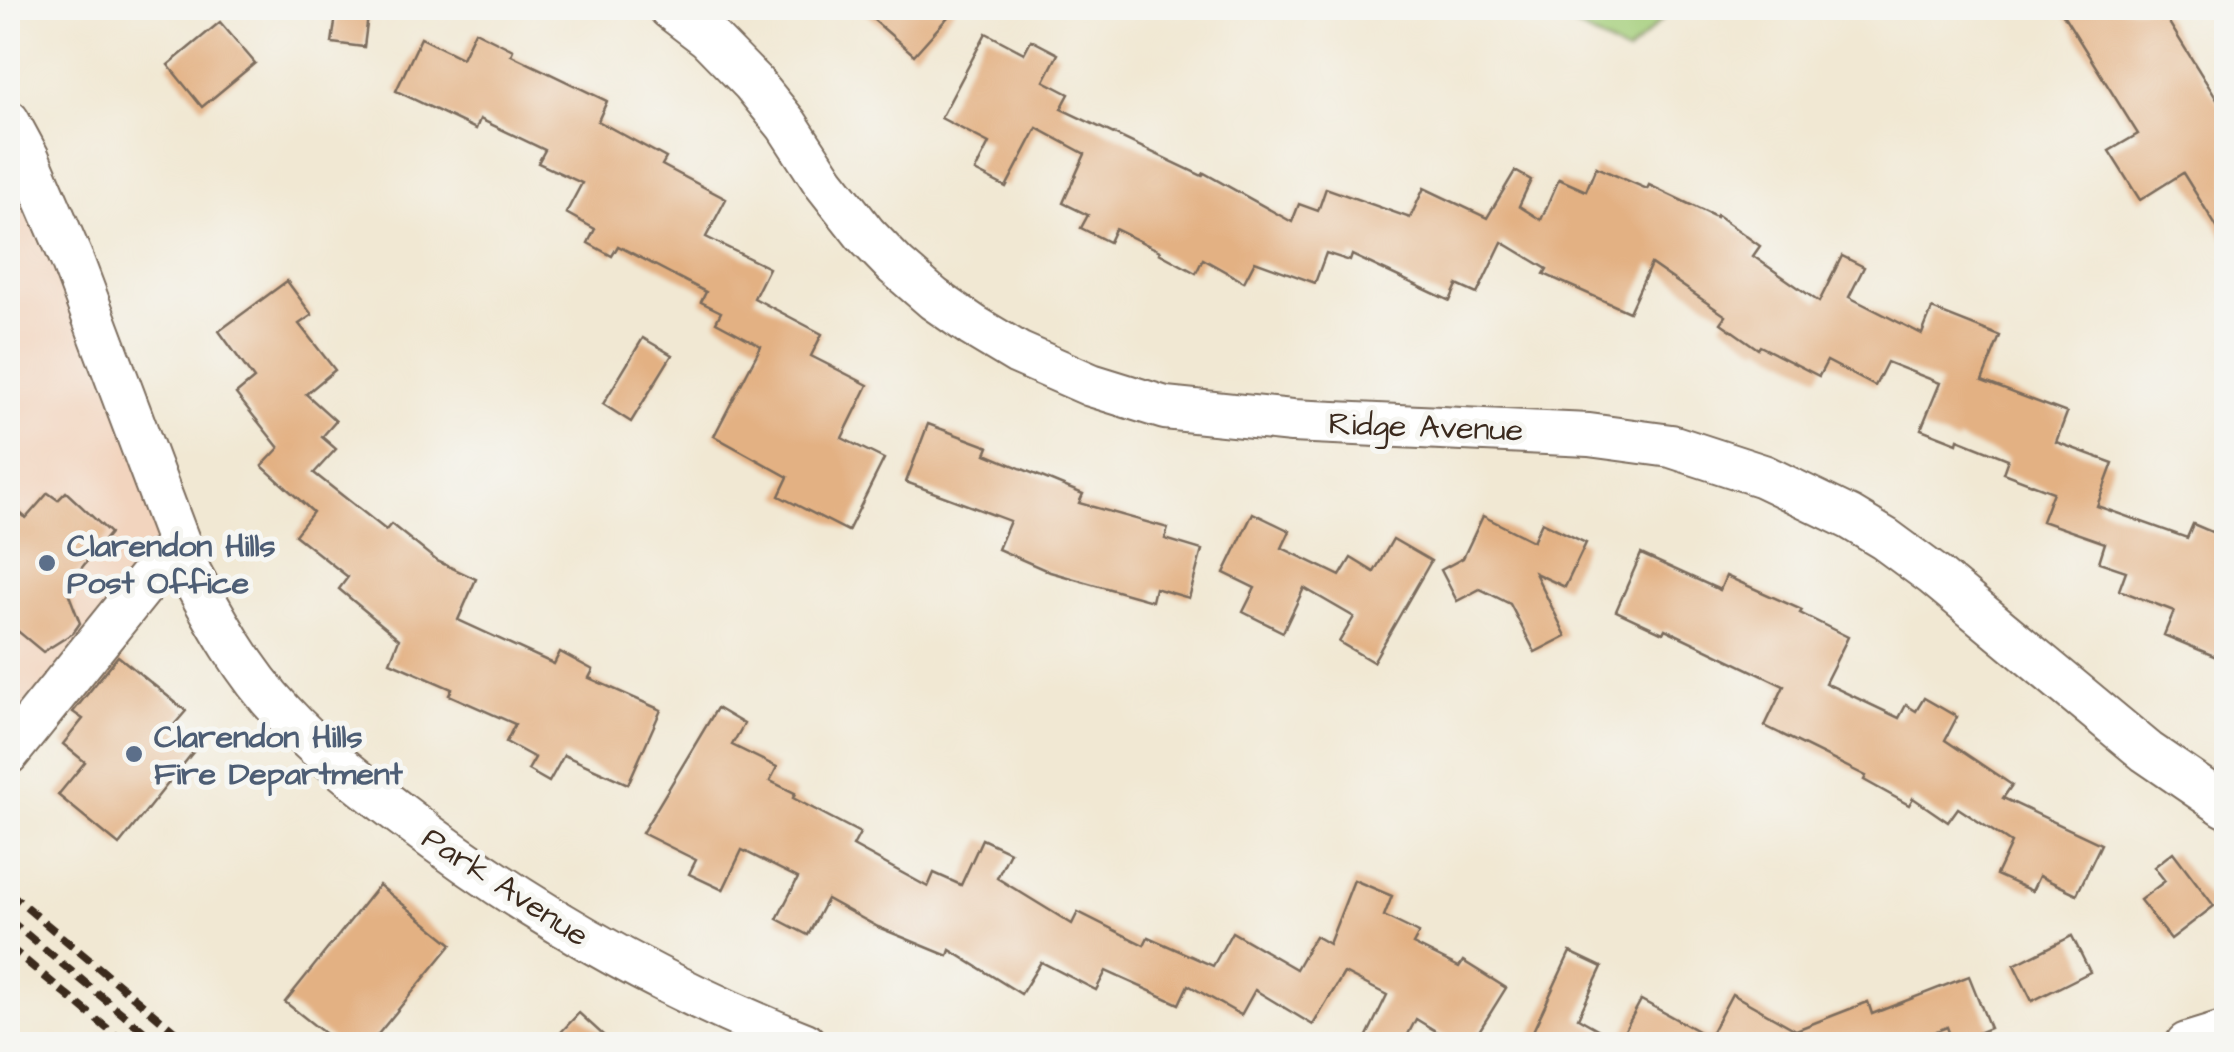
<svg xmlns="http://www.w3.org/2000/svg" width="2234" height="1052" font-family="'Architects Daughter',sans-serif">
	<rect width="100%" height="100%" fill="#f6f6f2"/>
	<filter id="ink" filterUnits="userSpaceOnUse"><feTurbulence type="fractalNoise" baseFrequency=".01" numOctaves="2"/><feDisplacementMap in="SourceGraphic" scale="20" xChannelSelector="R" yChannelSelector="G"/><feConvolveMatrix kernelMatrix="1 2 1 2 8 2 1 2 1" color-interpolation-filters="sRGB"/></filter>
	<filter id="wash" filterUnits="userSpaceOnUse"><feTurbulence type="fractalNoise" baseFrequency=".0048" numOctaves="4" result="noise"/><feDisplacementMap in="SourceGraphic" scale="40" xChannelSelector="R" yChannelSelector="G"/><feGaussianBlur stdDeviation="2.25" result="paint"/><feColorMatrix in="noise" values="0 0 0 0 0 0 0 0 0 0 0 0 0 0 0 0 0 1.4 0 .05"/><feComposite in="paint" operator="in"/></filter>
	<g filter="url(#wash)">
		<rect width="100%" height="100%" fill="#f1e8d3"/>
		<!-- built -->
		<polygon fill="#f2d4be" points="26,176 169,540 8,739 8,197"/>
		<!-- green -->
		<polygon fill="#a3cd78" stroke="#6f7c4b" stroke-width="2.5" points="1541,8 1674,8 1627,54"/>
		<g id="blocks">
			<!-- building -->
			<g fill="#e3b183">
				<polygon points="337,8 369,8 364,47 332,43"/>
				<polygon points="860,8 956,8 914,55"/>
				<polygon points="2059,8 2160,8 2226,114 2226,242 2183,173 2140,200 2109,151 2138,134"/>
				<polygon points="220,22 255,63 202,107 168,65"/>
				<polygon points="475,31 513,50 511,55 607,101 598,121 666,158 662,165 726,199 706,237 769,268 754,298 822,334 811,356 868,385 842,438 884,459 848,531 779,496 788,477 714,436 761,346 716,322 721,312 701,302 706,292 618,246 612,256 588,243 595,229 566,213 582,183 538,163 545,150 480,119 476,129 396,91 421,38 462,58"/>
				<polygon points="986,33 1024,53 1031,40 1058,54 1044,81 1069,94 1061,109 1202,176 1204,173 1292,222 1299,204 1318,211 1326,188 1410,218 1424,188 1487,218 1515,171 1531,180 1519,206 1541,220 1559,179 1586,191 1596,167 1647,189 1649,185 1716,217 1717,215 1760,246 1753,256 1819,302 1842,256 1864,267 1849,297 1922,334 1932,309 2000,336 1982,381 2067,413 2056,442 2113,463 2097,506 2187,538 2193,524 2226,538 2226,661 2164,635 2174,611 2119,590 2126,571 2099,562 2105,543 2042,521 2053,492 2003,473 2008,459 1958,439 1957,443 1921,429 1940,383 1887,362 1875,386 1827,361 1819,376 1760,346 1758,349 1721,323 1726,316 1651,264 1629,312 1544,274 1547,269 1502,242 1477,294 1457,285 1450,301 1352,255 1350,261 1326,253 1315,283 1255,261 1244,282 1203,259 1196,273 1159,253 1160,251 1115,229 1109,242 1081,228 1088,215 1063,203 1085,154 1037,128 1006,187 975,171 989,143 941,118"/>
				<polygon points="287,281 312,315 299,324 335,370 306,394 336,421 322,437 336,449 314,473 386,530 391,524 437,561 476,579 458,620 554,664 560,652 593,670 589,678 661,710 628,784 564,755 549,782 528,770 535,758 506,742 515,724 449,695 452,689 390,662 399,639 339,589 348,577 295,535 313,512 262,466 279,448 236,394 254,379 219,331"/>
				<polygon points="643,338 672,355 631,422 603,404"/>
				<polygon points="928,424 989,447 986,454 1083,494 1079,503 1168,528 1165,539 1202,550 1189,598 1155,588 1152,601 1050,572 998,549 1010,521 906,482"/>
				<polygon points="66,492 110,533 66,587 80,623 73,633 43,652 8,623 8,503 26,518 48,493 58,500"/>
				<polygon points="1253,513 1290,531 1282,548 1340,576 1351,558 1374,572 1393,539 1431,561 1373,662 1339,642 1354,617 1304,588 1283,632 1243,612 1255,588 1224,573"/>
				<polygon points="1483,516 1533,541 1542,522 1586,543 1565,587 1535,573 1566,636 1535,652 1510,604 1480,589 1457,601 1441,570 1463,558"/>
				<polygon points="1641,554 1720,590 1726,576 1802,610 1800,613 1848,637 1825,683 1899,718 1906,705 1916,711 1924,698 1957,717 1945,740 2012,785 2003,798 2101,844 2077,894 2039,876 2032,891 1996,875 2011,843 1958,808 1948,822 1913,798 1909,805 1864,780 1866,776 1765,726 1784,686 1665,629 1663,633 1616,611"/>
				<polygon points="118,656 186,711 173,726 198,746 119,845 58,795 85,762 63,744 83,719 73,712"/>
				<polygon points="717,708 744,724 732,745 777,767 770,781 795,793 793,798 860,833 853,846 928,887 934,873 961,885 982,839 1010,852 997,878 1072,924 1078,912 1144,945 1148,937 1213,966 1232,932 1296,969 1315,936 1329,944 1354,880 1392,896 1384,916 1419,933 1413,944 1459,967 1463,961 1506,988 1471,1044 1457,1044 1416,1019 1403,1044 1363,1044 1387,995 1344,973 1313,1025 1255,990 1241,1015 1188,985 1179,1004 1106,971 1096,990 1041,962 1021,994 950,950 948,956 878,927 827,899 808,935 777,919 798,878 742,850 723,890 689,874 696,860 642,833"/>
				<polygon points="2173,852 2214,906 2171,939 2140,900 2165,881 2154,867"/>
				<polygon points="379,885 452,944 370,1044 338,1044 285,1002"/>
				<polygon points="2072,936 2090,972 2032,1001 2014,965"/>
				<polygon points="1570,952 1602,967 1578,1018 1619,1041 1641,1000 1709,1037 1732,994 1796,1030 1868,1002 1872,1014 1969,976 1990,1028 1953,1043 1947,1027 1904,1044 1527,1044"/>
				<polygon points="579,1013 613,1044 550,1044"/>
			</g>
		</g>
	</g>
	<g filter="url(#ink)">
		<use href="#blocks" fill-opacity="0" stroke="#7b6c5d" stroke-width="2.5"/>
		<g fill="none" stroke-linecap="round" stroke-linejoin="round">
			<!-- minor casing -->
			<g stroke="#7b6c5d" stroke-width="46">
				<g id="minor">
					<polyline points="670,8 708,37 753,83 787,125 824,182 865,234 896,266 934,299 973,326 1018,353 1091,385 1165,408 1292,421 1589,435 1671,446 1763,476 1850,518 1885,539 1934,575 2147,752 2226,806"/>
					<path d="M8,121L28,158L72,260L190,573C216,621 244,672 282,712C318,751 361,784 403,816C526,911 661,987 805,1044"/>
					<polyline points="8,753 178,542"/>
					<polyline points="2187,1044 2226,1032"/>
				</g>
			</g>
			<!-- minor -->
			<use href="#minor" stroke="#fff" stroke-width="42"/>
			<!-- rail -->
			<g stroke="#3b2a1e" stroke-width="8" stroke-dasharray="15 8" stroke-linecap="butt">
				<polyline points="8,892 190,1044"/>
				<polyline points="8,919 159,1044"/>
				<polyline points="8,946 126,1044"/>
			</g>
		</g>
	</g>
	<!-- markers -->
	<g fill="#5c6f8a" stroke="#f6f6f2" stroke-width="4">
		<circle cx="47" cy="563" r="10"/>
		<circle cx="134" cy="754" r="10"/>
	</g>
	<g text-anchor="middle" stroke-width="10" stroke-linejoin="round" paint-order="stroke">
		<!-- street labels -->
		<g font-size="32" fill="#3b2a1e" stroke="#f6f6f2">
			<text transform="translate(1426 426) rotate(2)" y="11">Ridge Avenue</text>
			<text transform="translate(506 886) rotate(33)" y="11">Park Avenue</text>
		</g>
		<!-- service labels -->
		<g font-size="32" font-weight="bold" fill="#4e5e75" stroke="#f6f6f2" text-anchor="start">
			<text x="67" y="556">Clarendon Hills<tspan x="67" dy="37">Post Office</tspan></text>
			<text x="154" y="747">Clarendon Hills<tspan x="154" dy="37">Fire Department</tspan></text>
		</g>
	</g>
	<!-- margin -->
	<rect width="2234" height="1052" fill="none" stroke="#f6f6f2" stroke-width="40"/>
</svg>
